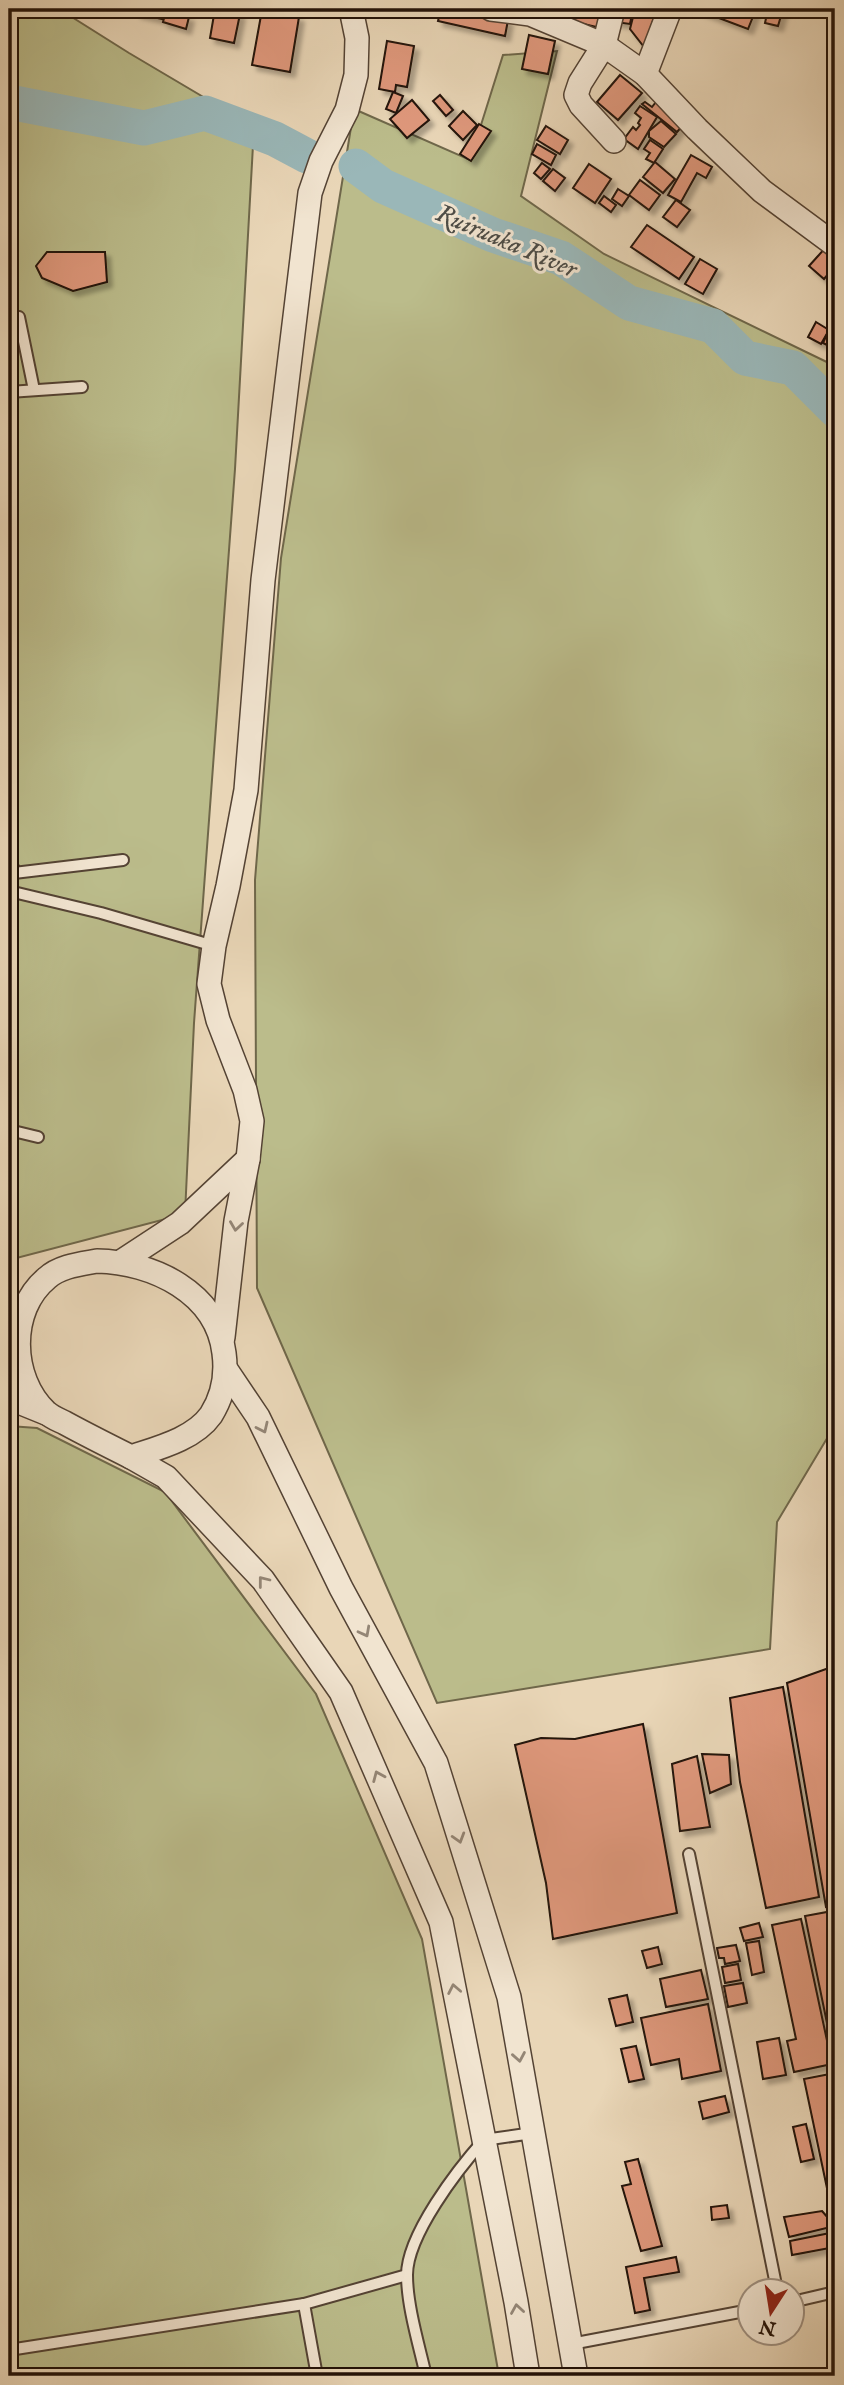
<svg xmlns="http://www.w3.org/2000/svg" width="844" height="2385" font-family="'IM FELL English',serif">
	<defs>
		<filter id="shadow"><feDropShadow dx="5" dy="5" stdDeviation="2" flood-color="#0004"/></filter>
	</defs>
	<rect width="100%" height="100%" fill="#e9d6b7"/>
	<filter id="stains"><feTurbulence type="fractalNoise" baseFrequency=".00286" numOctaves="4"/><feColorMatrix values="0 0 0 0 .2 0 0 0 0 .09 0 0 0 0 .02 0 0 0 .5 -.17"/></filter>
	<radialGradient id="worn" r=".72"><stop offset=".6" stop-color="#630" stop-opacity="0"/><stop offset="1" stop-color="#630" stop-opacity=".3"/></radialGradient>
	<!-- green -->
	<g fill="#bbbc8b" stroke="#6f674a" stroke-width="2">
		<polygon points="9,9 59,9 129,53 254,127 235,469 194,1023 185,1214 9,1260"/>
		<polygon points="557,51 521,196 604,254 835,366 835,1425 777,1522 770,1649 437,1703 257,1288 255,880 281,558 354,109 470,160 503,55"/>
		<polygon points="9,1426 37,1428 165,1492 316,1694 422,1939 499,2376 9,2376"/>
	</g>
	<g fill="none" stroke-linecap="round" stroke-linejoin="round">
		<!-- river -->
		<g stroke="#9ab7b8" stroke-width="35">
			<polyline points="9,102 144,128 205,113 275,139 307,156"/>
			<polyline points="356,166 383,186 493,235 561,258 629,303 713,326 745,358 793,368 835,410"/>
		</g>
	</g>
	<!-- building -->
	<g fill="#df987c" stroke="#231208" stroke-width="2" filter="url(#shadow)">
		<polygon points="137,9 164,9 162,19 136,13"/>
		<polygon points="215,9 240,14 234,43 210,38"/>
		<polygon points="441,9 459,9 508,20 505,36 438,21"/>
		<polygon points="533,9 603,9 605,29 532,12"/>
		<polygon points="618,9 633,9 630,24 615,22"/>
		<polygon points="635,9 657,9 644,47 630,29"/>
		<polygon points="695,9 756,9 748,29"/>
		<polygon points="768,9 783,9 778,26 765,23"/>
		<polygon points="262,10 299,17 290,72 252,65"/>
		<polygon points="166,11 189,17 186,29 163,22"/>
		<polygon points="529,35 555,41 548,74 522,69"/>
		<polygon points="387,41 414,46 407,87 396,85 395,92 379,89"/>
		<polygon points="620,75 642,93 618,120 597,102"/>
		<polygon points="393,92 403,96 396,113 386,109"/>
		<polygon points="440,95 453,110 446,116 433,101"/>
		<polygon points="412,100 429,120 407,138 390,119"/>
		<polygon points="645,102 652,107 656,102 684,124 677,132 642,104"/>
		<polygon points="640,106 657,117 638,149 624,139 633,127 636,130 640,125 638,123 641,118 635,113"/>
		<polygon points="463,111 477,125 463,140 449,126"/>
		<polygon points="661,121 676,134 664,147 649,137 649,131"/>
		<polygon points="479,124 491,131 471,161 460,154"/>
		<polygon points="546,126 568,140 560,154 537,140"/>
		<polygon points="650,140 663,149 654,163 646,159 650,153 644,149"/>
		<polygon points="537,144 556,155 551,165 532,154"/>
		<polygon points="691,155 712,167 706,178 697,173 681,202 668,195"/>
		<polygon points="655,162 675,179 663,193 643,177"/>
		<polygon points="542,163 550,169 541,179 534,173"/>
		<polygon points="589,164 611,179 595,203 573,188"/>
		<polygon points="553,169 565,178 555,191 543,181"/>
		<polygon points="640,180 660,195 649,210 629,195"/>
		<polygon points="618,189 629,196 622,206 612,199"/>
		<polygon points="604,196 616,205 611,212 599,203"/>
		<polygon points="676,200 690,210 677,227 663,217"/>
		<polygon points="647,225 694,257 679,279 631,247"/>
		<polygon points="827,246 835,254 835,266 824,279 809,266"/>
		<polygon points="47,252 105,252 107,282 73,291 42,278 36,266"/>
		<polygon points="700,259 717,269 703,294 685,284"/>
		<polygon points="816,322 829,330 821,344 808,337"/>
		<polygon points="828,332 835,336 835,349 823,343"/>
		<polygon points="826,1669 835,1669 835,1905 826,1907 787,1683"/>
		<polygon points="783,1687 819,1897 766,1908 740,1782 730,1698"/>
		<polygon points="643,1724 677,1913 553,1939 546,1883 515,1745 541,1738 575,1739"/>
		<polygon points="702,1754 729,1755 731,1784 710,1793"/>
		<polygon points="697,1756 710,1827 680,1831 672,1764"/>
		<polygon points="827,1912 835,1953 835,2062 805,1916"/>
		<polygon points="801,1919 832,2064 794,2072 787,2041 796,2039 772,1925"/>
		<polygon points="759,1923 763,1937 744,1941 740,1928"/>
		<polygon points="759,1941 764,1972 752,1975 746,1943"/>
		<polygon points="736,1945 740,1961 725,1964 724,1958 719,1958 717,1948"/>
		<polygon points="658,1947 662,1964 647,1968 642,1951"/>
		<polygon points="738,1964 741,1980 725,1983 722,1967"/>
		<polygon points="701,1970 708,1999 666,2007 660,1979"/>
		<polygon points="743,1983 747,2003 728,2007 724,1986"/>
		<polygon points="627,1995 633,2022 616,2026 609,1999"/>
		<polygon points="708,2004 721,2071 682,2079 679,2059 651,2065 641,2018"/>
		<polygon points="779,2038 786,2075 763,2079 757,2042"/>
		<polygon points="636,2046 644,2079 629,2082 621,2049"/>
		<polygon points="835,2073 835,2212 832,2212 804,2079"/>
		<polygon points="725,2096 729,2112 703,2119 699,2102"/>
		<polygon points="806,2124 814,2159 801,2162 793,2127"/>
		<polygon points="638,2159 662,2246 641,2251 622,2186 631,2184 625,2162"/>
		<polygon points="727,2205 729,2218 712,2220 711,2207"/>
		<polygon points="822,2211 835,2226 789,2237 784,2217"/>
		<polygon points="835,2232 835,2247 792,2255 790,2241"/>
		<polygon points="676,2257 679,2272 644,2278 650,2310 635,2313 626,2267"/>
	</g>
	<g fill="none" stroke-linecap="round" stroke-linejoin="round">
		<!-- lane casing -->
		<g stroke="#544334" stroke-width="14">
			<g id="lane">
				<polyline points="19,317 34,390"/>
				<polyline points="9,392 82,387"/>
				<polyline points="9,862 14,869 9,889"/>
				<polyline points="14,873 123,860"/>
				<polyline points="9,891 101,913 214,946"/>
				<polyline points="9,1130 38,1137"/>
				<polyline points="689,1854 777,2290"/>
				<polyline points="792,2302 835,2292"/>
				<polyline points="304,2304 317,2376"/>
				<polyline points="571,2344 750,2310"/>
				<polyline points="9,2350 304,2304 407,2275"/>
				<path d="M426,2376C419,2345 407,2306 407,2275C407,2235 458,2169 484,2140L533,2133"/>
			</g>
		</g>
		<!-- street casing -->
		<g stroke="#544334" stroke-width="26">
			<g id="street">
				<polyline points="491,9 530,14 604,45 645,74 697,129 762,191 835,245"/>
				<polyline points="613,9 604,45 580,83 576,95 581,105 614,141"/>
				<polyline points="645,74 670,9"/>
				<path d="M97,1261C153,1262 217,1293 224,1353C227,1375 223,1396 211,1415C194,1439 158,1448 131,1457C109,1446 87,1435 65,1423C59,1420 51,1417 46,1412C10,1378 8,1310 47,1278C60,1266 81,1264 97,1261Z"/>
				<polyline points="122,1261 180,1223 248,1159"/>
				<polyline points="223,1337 236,1221 248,1159 252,1121 245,1090 218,1020 209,984 214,946 228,886 246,790 263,580 310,193 321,161 347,110 356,75 357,38 351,9"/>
				<polyline points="227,1371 258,1417 341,1588 436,1763 509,1997 576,2376"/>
				<polyline points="9,1398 46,1413"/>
				<polyline points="131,1457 166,1477 263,1580 341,1692 441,1922 516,2302 528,2376"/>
			</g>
		</g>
		<!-- lane -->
		<use href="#lane" stroke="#f1e4d0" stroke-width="10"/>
		<!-- street -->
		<use href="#street" stroke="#f1e4d0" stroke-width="23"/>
	</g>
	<!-- one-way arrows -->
	<defs><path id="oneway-chevron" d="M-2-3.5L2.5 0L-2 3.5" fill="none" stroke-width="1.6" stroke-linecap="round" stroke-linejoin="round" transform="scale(1.75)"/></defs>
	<g stroke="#948676">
		<use href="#oneway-chevron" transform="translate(236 1226) rotate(98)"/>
		<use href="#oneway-chevron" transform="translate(263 1428) rotate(65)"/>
		<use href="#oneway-chevron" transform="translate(263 1581) rotate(-128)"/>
		<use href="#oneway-chevron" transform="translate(365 1632) rotate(62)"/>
		<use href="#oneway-chevron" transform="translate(378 1776) rotate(-113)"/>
		<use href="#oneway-chevron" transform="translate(459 1838) rotate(73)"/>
		<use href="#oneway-chevron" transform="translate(454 1989) rotate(-101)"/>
		<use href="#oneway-chevron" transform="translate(519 2057) rotate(80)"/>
		<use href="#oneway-chevron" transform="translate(517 2309) rotate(-99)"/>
	</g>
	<g text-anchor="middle" stroke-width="6" stroke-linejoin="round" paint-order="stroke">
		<!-- water labels -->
		<g font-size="26" font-style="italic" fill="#4d4c46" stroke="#f1e4d0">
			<text transform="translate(507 240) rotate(23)" y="9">Ruiruaka River</text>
		</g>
	</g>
	<!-- margin -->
	<rect width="844" height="2385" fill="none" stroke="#e9d6b7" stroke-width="35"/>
	<rect x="10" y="10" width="823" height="2364" fill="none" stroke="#231208" stroke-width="3.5"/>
	<rect x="18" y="18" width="809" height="2350" fill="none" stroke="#231208" stroke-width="2"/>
	<!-- north arrow -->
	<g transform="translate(771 2312) rotate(192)"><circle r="33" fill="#f1e4d0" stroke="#9f9080" stroke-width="2"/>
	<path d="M0-5L12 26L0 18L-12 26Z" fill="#8f2418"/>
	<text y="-10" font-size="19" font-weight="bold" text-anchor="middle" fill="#231208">N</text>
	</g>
	<rect width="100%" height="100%" filter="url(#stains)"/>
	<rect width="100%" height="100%" fill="url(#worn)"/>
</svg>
